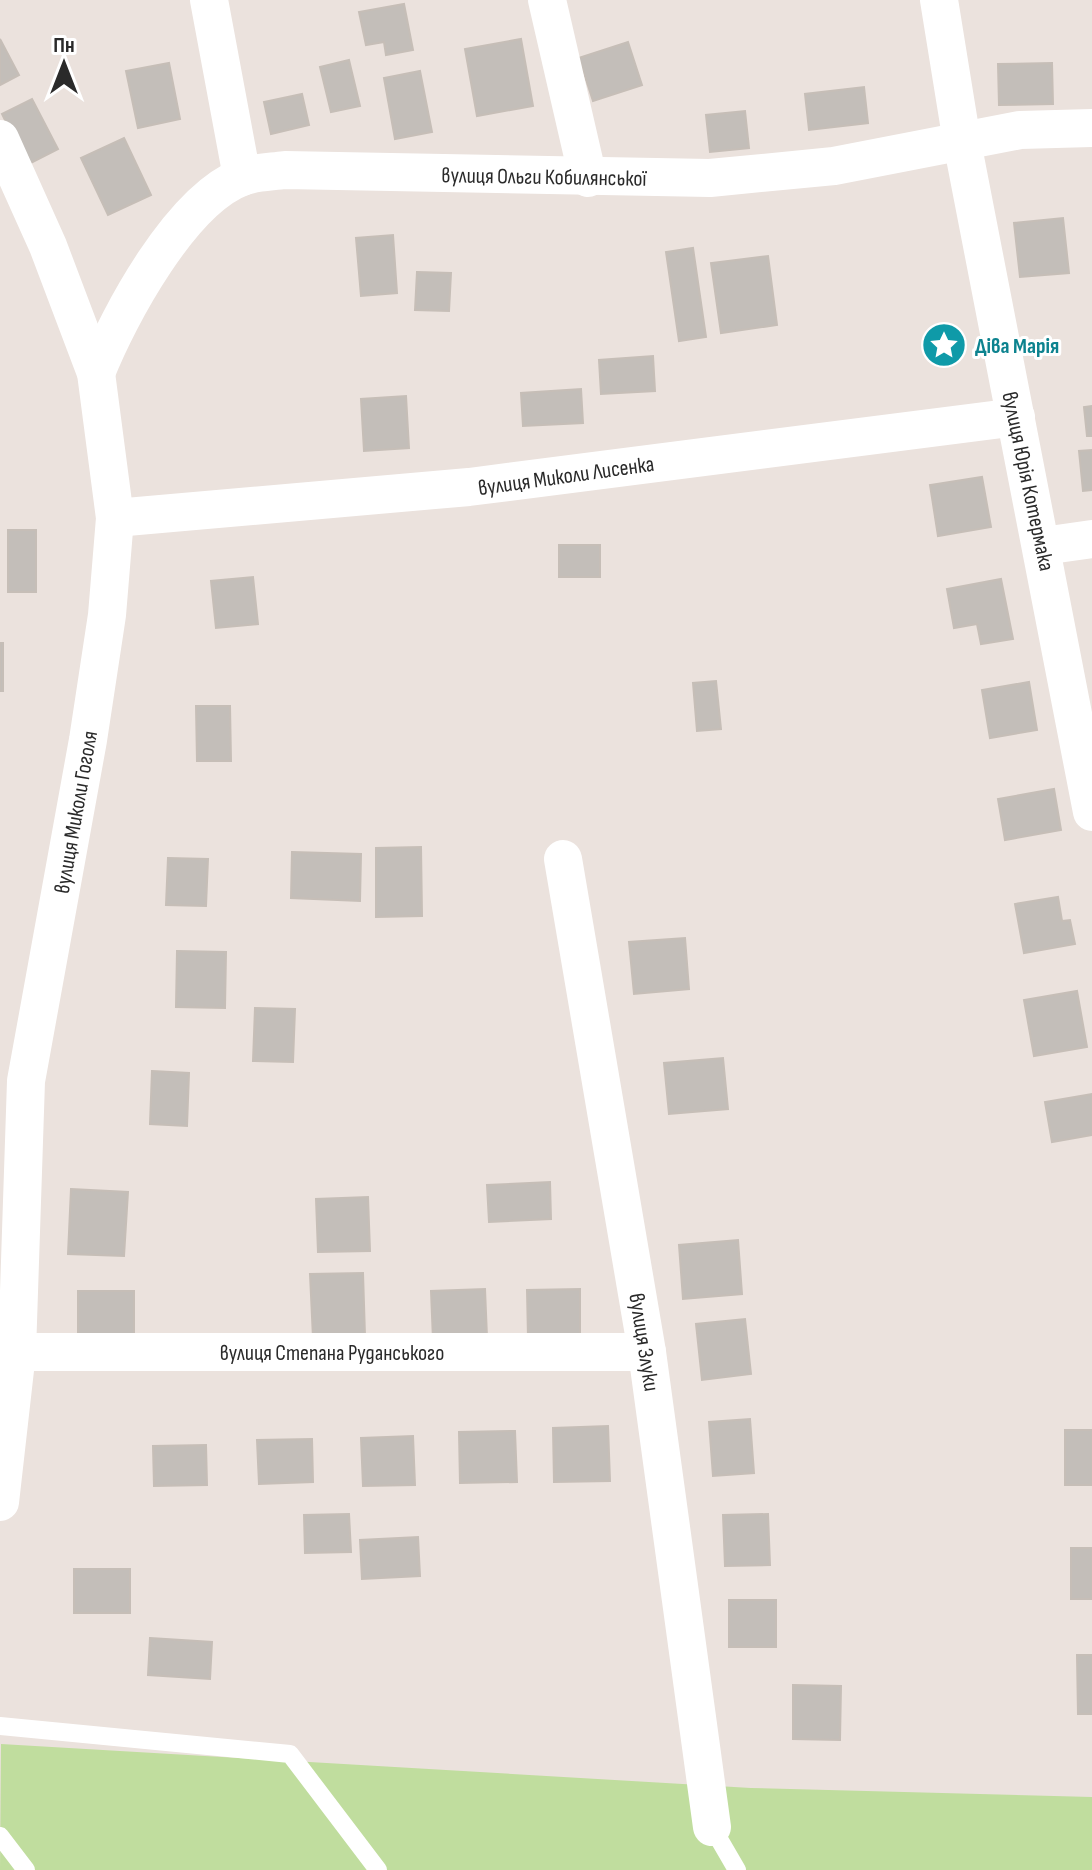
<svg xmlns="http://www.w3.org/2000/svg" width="1092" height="1870" font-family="'Sofia Sans Condensed',sans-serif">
	<rect width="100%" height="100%" fill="#ebe2dd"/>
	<!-- green -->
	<polygon fill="#c0dd9e" points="1,1744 751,1788 1092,1797 1092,1870 0,1870"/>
	<!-- building -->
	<g fill="#c3beb9" stroke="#c6beb7" stroke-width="2">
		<polygon points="404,4 413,50 386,55 384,42 366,45 359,12"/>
		<polygon points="0,39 19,75 0,85"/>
		<polygon points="521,39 533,106 477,116 465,49"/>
		<polygon points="628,42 642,85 593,101 579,58"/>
		<polygon points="349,60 360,106 331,112 320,67"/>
		<polygon points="169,63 180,119 138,128 126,71"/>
		<polygon points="1052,63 1053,104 999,105 998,64"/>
		<polygon points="420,71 432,132 395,139 384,78"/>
		<polygon points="864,87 868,123 809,130 805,94"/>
		<polygon points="302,94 309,125 271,134 264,102"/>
		<polygon points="32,99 58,149 27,165 2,114"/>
		<polygon points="745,111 749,148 710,152 706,115"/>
		<polygon points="124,138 151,195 108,215 81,158"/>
		<polygon points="1063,218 1069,273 1020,277 1014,223"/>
		<polygon points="393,235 397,293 361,296 356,238"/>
		<polygon points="693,248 706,337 679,341 666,252"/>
		<polygon points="768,256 777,325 721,333 711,263"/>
		<polygon points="417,272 451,273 449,311 415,310"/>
		<polygon points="653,356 655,391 601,394 599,360"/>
		<polygon points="581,389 583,423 523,426 521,393"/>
		<polygon points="406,396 409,448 364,451 361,399"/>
		<polygon points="1092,406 1092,436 1087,436 1084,407"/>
		<polygon points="1092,450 1092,490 1083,491 1079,451"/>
		<polygon points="982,477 991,527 938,536 930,485"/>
		<rect x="8" y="530" width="28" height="62"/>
		<rect x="559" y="545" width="41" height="32"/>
		<polygon points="253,577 258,624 216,628 211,581"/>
		<polygon points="1001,579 1013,639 981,644 977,624 954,628 947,589"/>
		<rect x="0" y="643" width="3" height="48"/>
		<polygon points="716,681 721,729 697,731 693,683"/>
		<polygon points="1029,682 1037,730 990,738 982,690"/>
		<polygon points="196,706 230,706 231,761 197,761"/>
		<polygon points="1054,789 1061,830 1005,840 998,799"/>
		<polygon points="421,847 422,916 376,917 376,848"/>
		<polygon points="292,852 361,854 360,901 291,898"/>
		<polygon points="168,858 208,859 206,906 166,905"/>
		<polygon points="1058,897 1062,921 1070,920 1075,944 1024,953 1015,904"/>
		<polygon points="685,938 689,989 634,994 629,942"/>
		<polygon points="177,951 226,952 225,1008 176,1007"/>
		<polygon points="1077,991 1087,1047 1034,1056 1024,1000"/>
		<polygon points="255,1008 295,1009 293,1062 253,1061"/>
		<polygon points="723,1058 728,1109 669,1114 664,1063"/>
		<polygon points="152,1071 189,1073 187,1126 150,1124"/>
		<polygon points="1092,1094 1092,1135 1052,1142 1045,1102"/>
		<polygon points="550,1182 551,1219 489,1222 487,1185"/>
		<polygon points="71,1189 128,1192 124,1256 68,1254"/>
		<polygon points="368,1197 370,1251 318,1252 316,1199"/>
		<polygon points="738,1240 742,1294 683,1299 679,1245"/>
		<polygon points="363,1273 365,1336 313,1338 310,1274"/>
		<polygon points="485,1289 487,1337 433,1340 431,1291"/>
		<polygon points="580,1289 580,1336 528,1337 527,1290"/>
		<rect x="78" y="1291" width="56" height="55"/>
		<polygon points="745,1319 751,1374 702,1380 696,1324"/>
		<polygon points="750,1419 754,1473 713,1476 709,1422"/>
		<polygon points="608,1426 610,1481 554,1482 553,1428"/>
		<rect x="1065" y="1430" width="27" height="55"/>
		<polygon points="515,1431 517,1482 460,1483 459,1432"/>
		<polygon points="413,1436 415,1485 363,1486 361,1438"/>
		<polygon points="312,1439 313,1482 259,1484 257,1440"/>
		<polygon points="206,1445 207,1485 154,1486 153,1446"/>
		<polygon points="349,1514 351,1552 305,1553 304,1515"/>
		<polygon points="768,1514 770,1565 725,1566 723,1515"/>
		<polygon points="418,1537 420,1576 362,1579 360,1540"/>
		<rect x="1071" y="1548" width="21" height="51"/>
		<rect x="74" y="1569" width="56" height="44"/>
		<rect x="729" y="1600" width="47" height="47"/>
		<polygon points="150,1638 212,1642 210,1679 148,1675"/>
		<polygon points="1077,1655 1092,1655 1092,1714 1078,1714"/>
		<polygon points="793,1685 841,1686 840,1740 793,1739"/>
	</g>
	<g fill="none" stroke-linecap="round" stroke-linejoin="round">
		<!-- lane -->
		<g stroke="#fff" stroke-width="18">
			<polyline points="0,1726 290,1754 378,1870"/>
			<polyline points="712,1827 737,1870"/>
			<polyline points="0,1836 26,1870"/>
		</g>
		<!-- street -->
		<g stroke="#fff" stroke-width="38">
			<polyline points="209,0 242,177"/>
			<polyline points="547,0 588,178"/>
			<polyline points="939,0 962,142 1092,812"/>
			<polyline points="0,139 48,246 96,373 115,518 107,615 88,740 26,1081 17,1352 0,1502"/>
			<path d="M96,373C119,315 181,200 242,177C254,172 271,172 285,170L710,178L834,166L1020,130L1092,128"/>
			<polyline points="115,518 469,487 1016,417"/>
			<polyline points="1043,546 1092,539"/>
			<polyline points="563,859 647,1352 712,1827"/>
			<polyline points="17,1352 647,1352"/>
		</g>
	</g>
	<!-- icons -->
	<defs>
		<g id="sight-disc" transform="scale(2.3)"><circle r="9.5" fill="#0f9aa8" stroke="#fff"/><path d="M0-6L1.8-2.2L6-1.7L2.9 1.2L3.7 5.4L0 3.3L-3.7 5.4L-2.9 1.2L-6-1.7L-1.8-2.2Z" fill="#fff"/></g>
	</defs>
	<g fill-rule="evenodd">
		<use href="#sight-disc" x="944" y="345"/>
	</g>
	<g text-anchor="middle" stroke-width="6" stroke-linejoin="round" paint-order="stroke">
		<!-- street labels -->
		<g font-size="22" fill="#2a2a2a" stroke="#fff">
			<text transform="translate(544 176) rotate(1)" y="8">вулиця Ольги Кобилянської</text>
			<text transform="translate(566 475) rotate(-8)" y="8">вулиця Миколи Лисенка</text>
			<text transform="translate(1029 481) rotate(78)" y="8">вулиця Юрія Котермака</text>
			<text transform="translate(75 812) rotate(-80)" y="8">вулиця Миколи Гоголя</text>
			<text transform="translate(645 1342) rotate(81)" y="8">вулиця Злуки</text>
			<text x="332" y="1360">вулиця Степана Руданського</text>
		</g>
		<!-- culture labels -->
		<g font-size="22" font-weight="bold" fill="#0d838f" stroke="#fff" text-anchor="start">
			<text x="975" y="353">Діва Марія</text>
		</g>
	</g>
	<!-- north arrow -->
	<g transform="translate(64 64)" stroke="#ffffff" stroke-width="6" paint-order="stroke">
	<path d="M0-6L14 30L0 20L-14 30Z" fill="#2a2a2a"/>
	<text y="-12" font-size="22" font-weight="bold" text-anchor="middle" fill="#2a2a2a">Пн</text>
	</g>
</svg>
